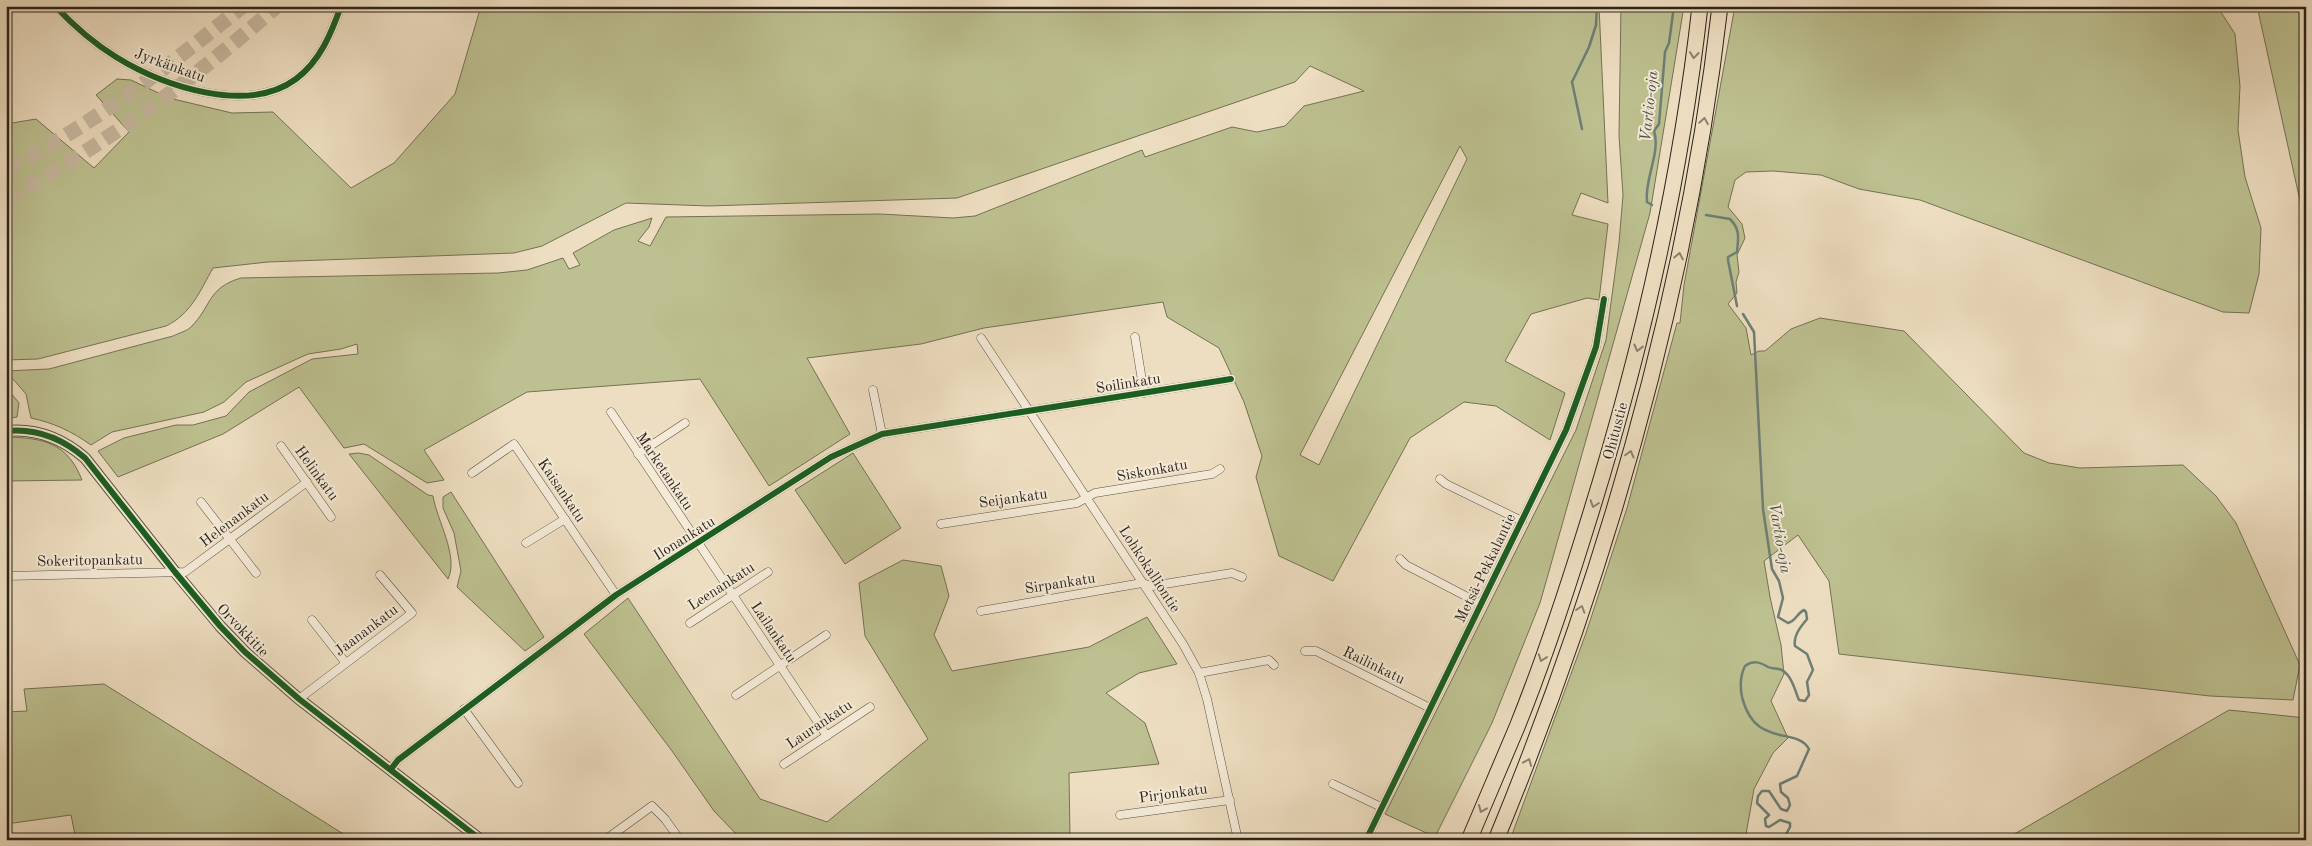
<svg xmlns="http://www.w3.org/2000/svg" width="2312" height="846" font-family="'Old Standard TT',serif">
	<rect width="100%" height="100%" fill="#eedec1"/>
	<filter id="stains"><feTurbulence type="fractalNoise" baseFrequency=".004" numOctaves="4"/><feColorMatrix values="0 0 0 0 .2 0 0 0 0 .09 0 0 0 0 .02 0 0 0 .5 -.17"/></filter>
	<radialGradient id="worn" r=".72"><stop offset=".6" stop-color="#630" stop-opacity="0"/><stop offset="1" stop-color="#630" stop-opacity=".3"/></radialGradient>
	<!-- green -->
	<g fill="#bdc090" stroke="#747255" fill-rule="evenodd">
		<path d="M481,6H1599L1608,203L1581,193L1572,215L1608,224L1599,300L1587,298L1531,314L1505,361L1565,393L1550,440L1496,406L1464,402L1410,438L1333,581L1279,556L1256,477L1262,456L1244,402L1219,348L1167,317L1163,302L984,328L921,344L807,358L850,434L769,486L700,379L527,392L424,450L444,480L427,483L364,444L344,448L299,387L223,434L118,477L98,451L124,438L176,425H193L226,416L249,392L312,359L358,354L357,344L341,349L308,354L246,382L224,402L204,412L112,432L91,445C71,431 54,423 31,418L26,394L6,371L49,369L173,336C179,333 187,331 191,327C212,306 207,288 241,278L498,273L527,270L563,258L569,269L580,265L573,253L614,230L652,218L649,227L638,241L650,246L666,217L880,214L953,218L975,216L1142,150L1145,157L1232,127L1257,132L1285,126L1304,106L1364,91L1310,66L1295,82L957,198L709,206L626,203L542,246L514,253L268,262L213,268C200,291 191,314 166,326L38,359L6,360V124L36,119L94,168L129,132L96,95L117,79L131,80L169,98L232,113L273,112L351,188L394,163L455,94ZM1460,146L1467,159L1319,465L1300,455Z"/>
		<polygon points="1621,6 1684,6 1650,213 1540,603 1492,723 1435,837 1385,814 1576,430 1606,340 1619,243 1623,195 1619,136"/>
		<polygon points="1735,6 2217,6 2235,34 2240,86 2238,130 2245,177 2261,228 2259,274 2249,313 2223,312 1920,200 1859,189 1821,175 1773,171 1746,172 1735,180 1728,207 1742,224 1745,238 1737,255 1739,272 1736,282 1737,293 1728,304 1746,328 1751,355 1759,351 1765,351 1791,329 1820,318 1904,331 2024,453 2049,463 2080,468 2183,465 2216,496 2236,523 2300,665 2293,700 2210,696 1839,654 1829,581 1798,535 1764,561 1770,597 1781,645 1784,674 1771,701 1788,738 1773,753 1754,789 1745,840 1510,840 1586,633 1627,508 1677,323 1680,323 1684,285"/>
		<polygon points="2257,6 2306,6 2306,228"/>
		<polygon points="6,387 19,403 17,417 6,419 6,402 9,398 6,397"/>
		<path d="M6,437C43,438 67,442 82,480L6,481Z"/>
		<path d="M358,453L369,455L428,495L433,496C437,521 459,556 448,579L349,454Z"/>
		<polygon points="853,453 901,528 845,564 795,490"/>
		<polygon points="451,492 544,637 525,651 457,587 461,571 454,533 443,508 443,497"/>
		<polygon points="903,560 941,566 949,596 934,635 952,671 1089,647 1147,617 1177,664 1139,673 1106,693 1145,723 1159,764 1069,773 1070,840 742,840 714,811 672,751 584,634 628,598 760,799 827,822 928,739 865,636 859,583"/>
		<polygon points="104,684 353,840 76,840 71,815 6,824 6,712 27,711 24,689"/>
		<polygon points="2229,710 2306,718 2306,840 2004,840"/>
	</g>
	<g fill="none" stroke-linecap="round" stroke-linejoin="round">
		<!-- stream -->
		<g stroke="#6d7f77" stroke-width="2.5">
			<polyline points="1582,129 1572,82 1589,47 1596,25 1597,6"/>
			<path d="M1652,205L1647,202C1644,179 1661,153 1654,131L1659,124L1665,52L1669,43L1674,6"/>
			<path d="M1706,215L1730,219C1741,230 1738,239 1737,252L1728,257V260L1737,306"/>
			<path d="M1743,314L1754,332L1763,509L1772,569L1779,581L1783,598L1778,617L1788,623C1796,621 1797,613 1804,610L1806,612L1807,619C1801,627 1793,635 1795,646L1807,654L1813,670L1807,682L1809,695L1805,701L1799,700C1795,691 1791,672 1779,669C1775,668 1772,669 1768,667C1760,662 1753,660 1745,666C1740,676 1740,687 1742,697C1755,749 1796,726 1809,749L1797,776L1780,784L1781,792L1788,798L1790,805L1787,811L1781,809L1769,791H1762L1758,796L1757,803L1769,815L1765,819L1766,826L1769,827L1780,820L1790,823V827L1783,840"/>
		</g>
		<!-- motorway-tunnel -->
		<g stroke="#c7b9a0" stroke-width="15" stroke-dasharray="15 8" stroke-linecap="butt">
			<path d="M6,168C93,126 168,66 243,6"/>
			<path d="M6,198C104,146 194,79 277,6"/>
		</g>
		<!-- minor casing -->
		<g stroke="#5c5244" stroke-width="9">
			<g id="minor">
				<path d="M55,6C73,25 93,43 116,57C163,86 247,115 296,79C320,61 331,34 341,6"/>
				<polyline points="1135,337 1144,393"/>
				<polyline points="981,338 1183,644 1199,673 1207,699 1238,840"/>
				<polyline points="873,390 882,434"/>
				<polyline points="611,412 827,736"/>
				<polyline points="281,446 331,517"/>
				<polyline points="638,454 685,423"/>
				<polyline points="472,473 514,444 616,595"/>
				<polyline points="1440,479 1446,484 1522,521"/>
				<polyline points="201,502 256,573"/>
				<polyline points="941,524 1077,503 1095,493 1212,474 1220,469"/>
				<polyline points="526,543 565,519"/>
				<polyline points="1400,559 1406,565 1481,604"/>
				<polyline points="6,576 185,572 307,482"/>
				<polyline points="981,611 1142,583 1152,586 1232,573 1242,577"/>
				<polyline points="312,620 345,662"/>
				<polyline points="690,623 768,572"/>
				<polyline points="1305,651 1316,651 1430,708"/>
				<polyline points="1199,673 1269,660 1274,665"/>
				<polyline points="736,695 826,635"/>
				<polyline points="299,699 412,613 380,575"/>
				<polyline points="464,709 518,783"/>
				<polyline points="784,764 870,707"/>
				<polyline points="391,769 398,760 616,595 831,457 882,434 1231,379"/>
				<polyline points="1333,784 1381,807"/>
				<polyline points="1120,815 1230,800"/>
				<polyline points="605,840 652,806 665,819 680,840"/>
				<polyline points="1366,840 1566,430 1596,347 1604,299"/>
			</g>
		</g>
		<!-- tertiary casing -->
		<g stroke="#5c5244" stroke-width="12">
			<path id="tertiary" d="M6,431C36,428 63,439 85,458L175,572L220,626L245,652L299,699L481,840"/>
		</g>
		<!-- motorway casing -->
		<g stroke="#2c241a" stroke-width="17">
			<g id="motorway">
				<path d="M1469,840C1485,802 1501,765 1517,727C1542,665 1563,602 1583,538C1638,365 1680,187 1700,6"/>
				<path d="M1496,840C1606,573 1687,293 1720,6"/>
			</g>
		</g>
		<!-- minor -->
		<use href="#minor" stroke="#f4ead7" stroke-width="8"/>
		<!-- tertiary -->
		<use href="#tertiary" stroke="#f4ead7" stroke-width="10"/>
		<!-- motorway -->
		<use href="#motorway" stroke="#eedec1" stroke-width="15"/>
		<!-- cycleway casing -->
		<g stroke="#f4ead7" stroke-width="9">
			<g id="cycleway">
				<path d="M55,6C73,25 93,43 116,57C163,86 247,115 296,79C320,61 331,34 341,6"/>
				<path d="M6,431C36,428 63,439 85,458L175,572L220,626L245,652L299,699L481,840"/>
				<polyline points="391,769 398,760 616,595 831,457 882,434 1231,379"/>
				<polyline points="1366,840 1566,430 1596,347 1604,299"/>
			</g>
		</g>
		<!-- cycleway -->
		<use href="#cycleway" stroke="#1b5e20" stroke-width="6"/>
	</g>
	<!-- one-way arrows -->
	<defs><path id="oneway-chevron" d="M-2-3.5L2.5 0L-2 3.5" fill="none" stroke-width="1.6" stroke-linecap="round" stroke-linejoin="round" transform="scale(1.25)"/></defs>
	<g stroke="#8d816e">
		<use href="#oneway-chevron" transform="translate(1694 55) rotate(96)"/>
		<use href="#oneway-chevron" transform="translate(1704 121) rotate(-81)"/>
		<use href="#oneway-chevron" transform="translate(1679 256) rotate(-79)"/>
		<use href="#oneway-chevron" transform="translate(1638 348) rotate(104)"/>
		<use href="#oneway-chevron" transform="translate(1630 454) rotate(-75)"/>
		<use href="#oneway-chevron" transform="translate(1594 504) rotate(108)"/>
		<use href="#oneway-chevron" transform="translate(1581 609) rotate(-72)"/>
		<use href="#oneway-chevron" transform="translate(1542 658) rotate(110)"/>
		<use href="#oneway-chevron" transform="translate(1528 762) rotate(-68)"/>
		<use href="#oneway-chevron" transform="translate(1482 809) rotate(113)"/>
	</g>
	<g text-anchor="middle" stroke-width="4" stroke-linejoin="round" paint-order="stroke">
		<!-- street labels -->
		<g font-size="15" fill="#2c241a" stroke="#f4ead7">
			<text transform="translate(170 65) rotate(20)" y="5">Jyrkänkatu</text>
			<text transform="translate(1128 383) rotate(-9)" y="5">Soilinkatu</text>
			<text transform="translate(1615 431) rotate(-75)" y="5">Ohitustie</text>
			<text transform="translate(1152 470) rotate(-10)" y="5">Siskonkatu</text>
			<text transform="translate(665 471) rotate(56)" y="5">Marketankatu</text>
			<text transform="translate(317 473) rotate(54)" y="5">Helinkatu</text>
			<text transform="translate(562 490) rotate(56)" y="5">Kaisankatu</text>
			<text transform="translate(1013 498) rotate(-8)" y="5">Seijankatu</text>
			<text transform="translate(234 519) rotate(-37)" y="5">Helenankatu</text>
			<text transform="translate(684 538) rotate(-32)" y="5">Ilonankatu</text>
			<text transform="translate(90 560) rotate(-1)" y="5">Sokeritopankatu</text>
			<text transform="translate(1485 568) rotate(-64)" y="5">Metsä-Pekkalantie</text>
			<text transform="translate(1150 569) rotate(57)" y="5">Lohkokalliontie</text>
			<text transform="translate(1060 583) rotate(-9)" y="5">Sirpankatu</text>
			<text transform="translate(721 586) rotate(-33)" y="5">Leenankatu</text>
			<text transform="translate(243 630) rotate(46)" y="5">Orvokkitie</text>
			<text transform="translate(366 630) rotate(-37)" y="5">Jaanankatu</text>
			<text transform="translate(774 632) rotate(56)" y="5">Lailankatu</text>
			<text transform="translate(1374 665) rotate(26)" y="5">Railinkatu</text>
			<text transform="translate(819 724) rotate(-34)" y="5">Laurankatu</text>
			<text transform="translate(1173 793) rotate(-8)" y="5">Pirjonkatu</text>
		</g>
		<!-- water labels -->
		<g font-size="16" font-style="italic" fill="#4d5248" stroke="#f4ead7">
			<text transform="translate(1648 106) rotate(-84)" y="6">Vartio-oja</text>
			<text transform="translate(1781 538) rotate(80)" y="6">Vartio-oja</text>
		</g>
	</g>
	<!-- margin -->
	<rect width="2312" height="846" fill="none" stroke="#eedec1" stroke-width="25"/>
	<rect x="8" y="8" width="2297" height="831" fill="none" stroke="#2c241a" stroke-width="2.5"/>
	<rect x="12" y="12" width="2287" height="821" fill="none" stroke="#2c241a"/>
	<rect width="100%" height="100%" filter="url(#stains)"/>
	<rect width="100%" height="100%" fill="url(#worn)"/>
</svg>
